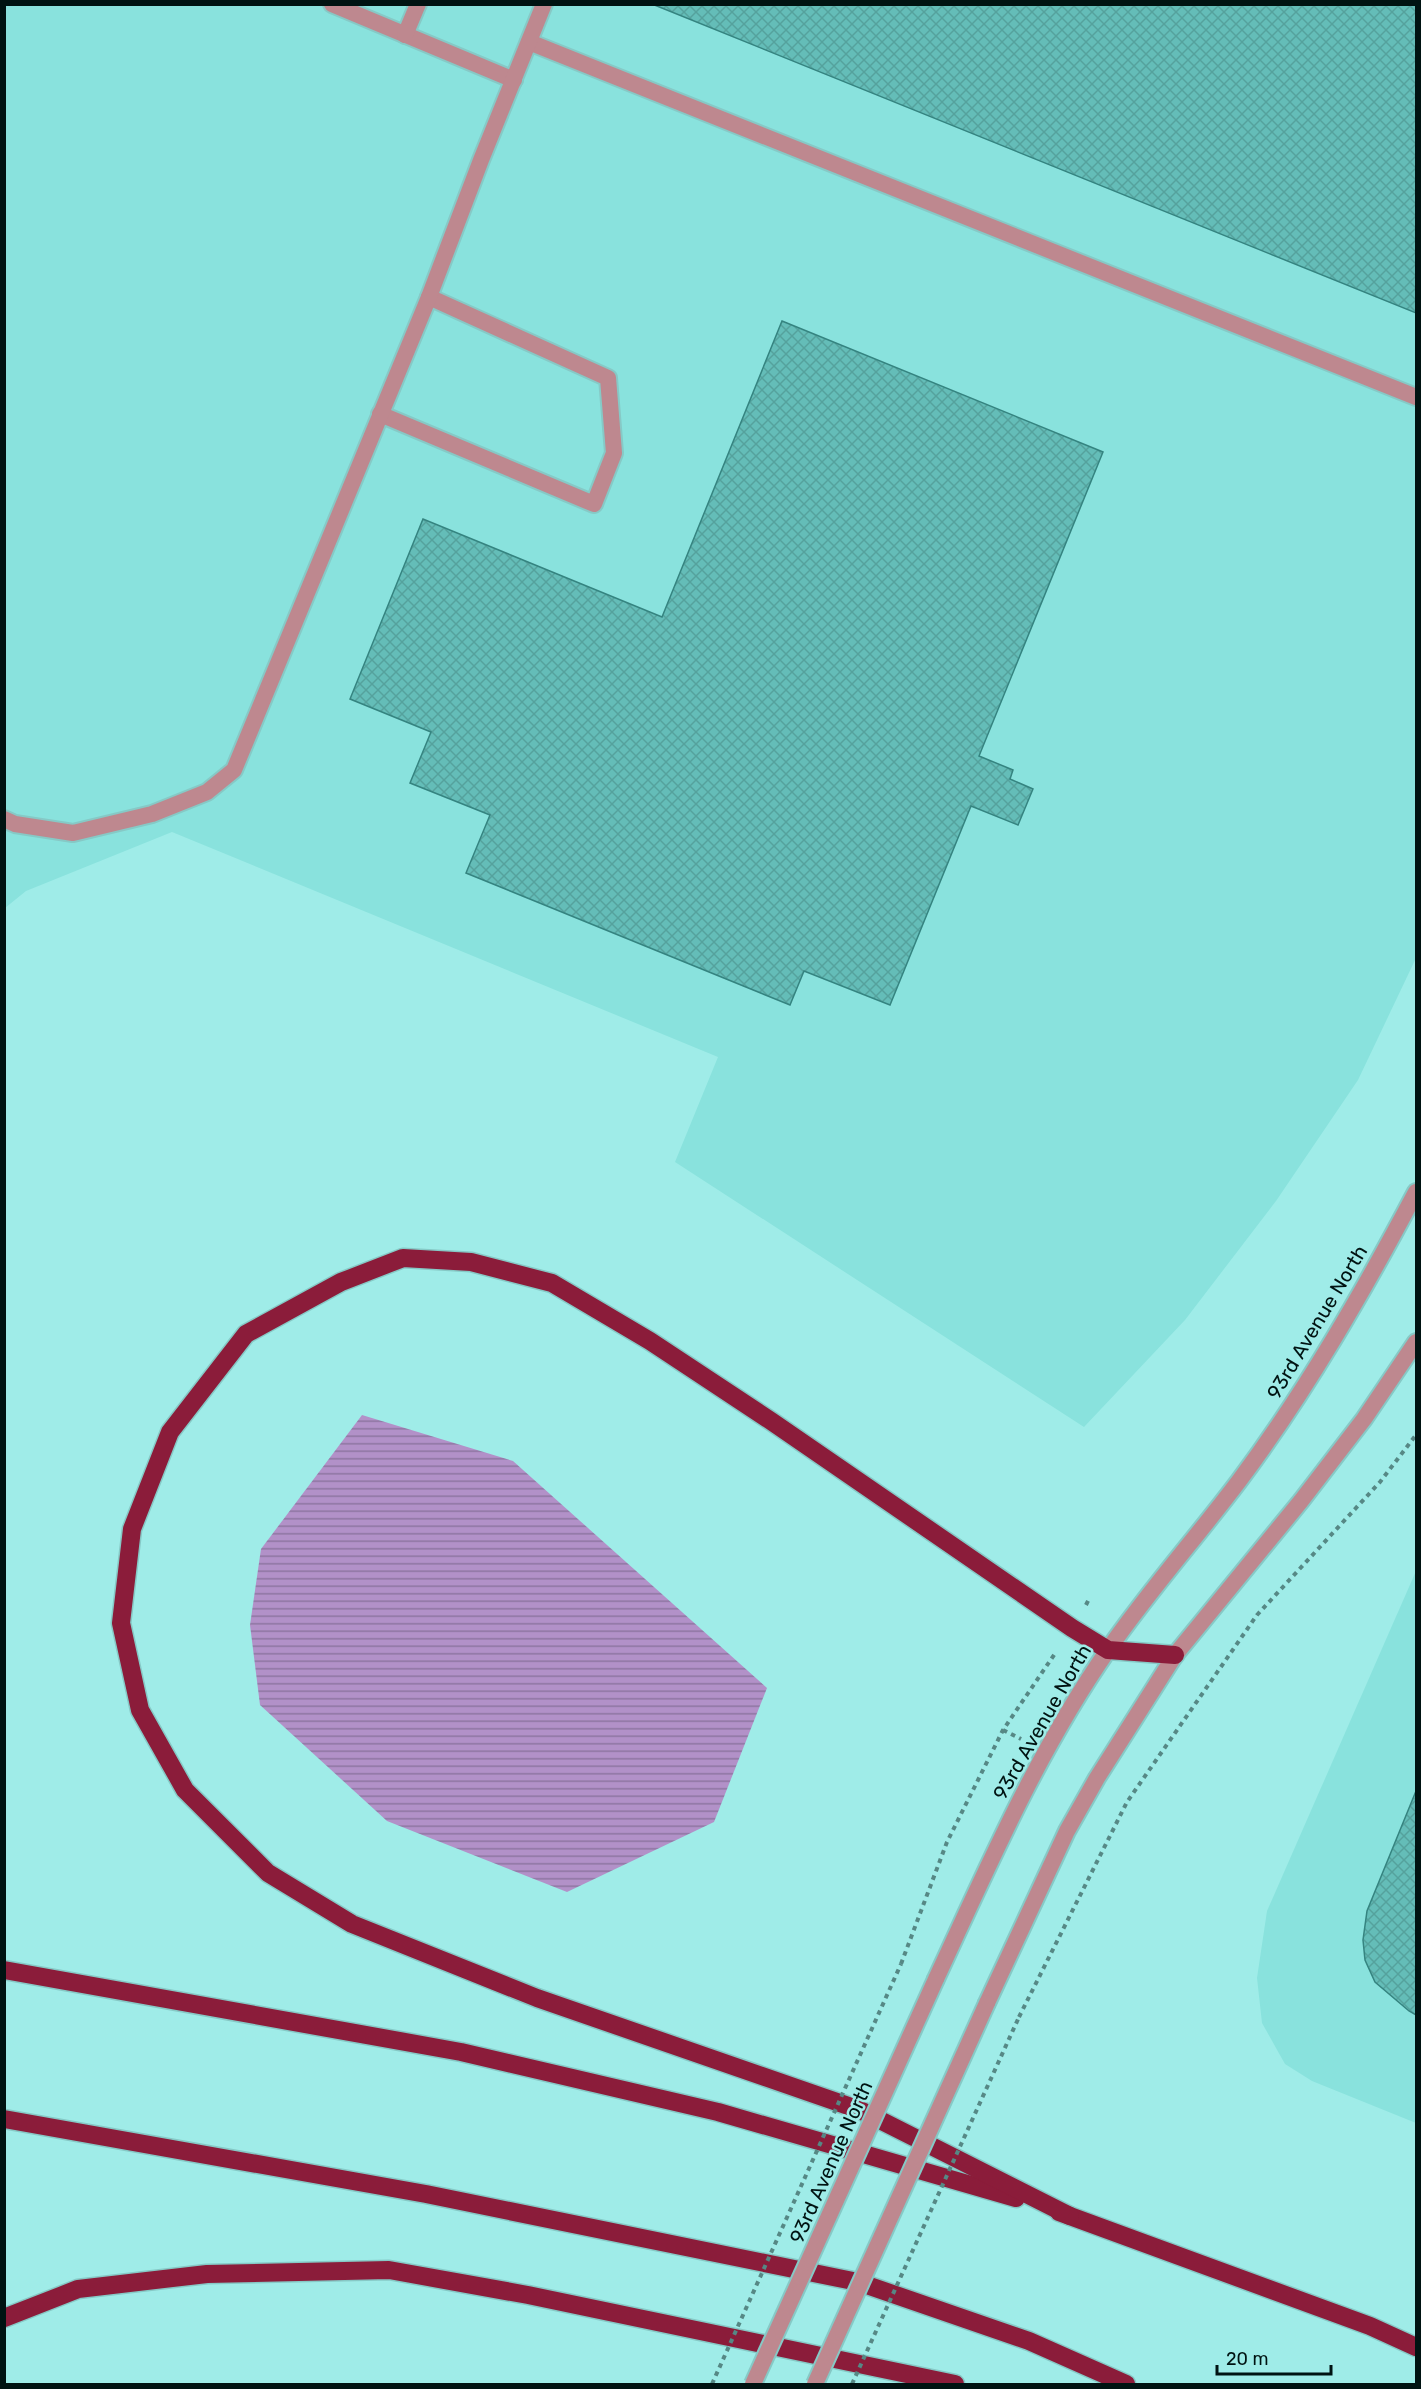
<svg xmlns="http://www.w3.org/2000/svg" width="1421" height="2389" font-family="Rubik,sans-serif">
	<defs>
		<pattern id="water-rules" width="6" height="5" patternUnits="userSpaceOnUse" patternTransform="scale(1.5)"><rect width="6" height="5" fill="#b291c8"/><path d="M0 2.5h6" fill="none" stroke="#8e75a1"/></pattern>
		<pattern id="building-cross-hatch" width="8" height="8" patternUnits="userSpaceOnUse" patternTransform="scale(1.5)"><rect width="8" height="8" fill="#64bdb8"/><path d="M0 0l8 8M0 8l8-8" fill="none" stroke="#55a29d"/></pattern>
	</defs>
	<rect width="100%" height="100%" fill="#9fece8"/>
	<!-- built -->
	<g fill="#89e2dd">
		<polygon points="5,5 1416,5 1416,958 1358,1080 1276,1201 1185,1320 1084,1427 675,1162 718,1057 172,832 26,891 5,908"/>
		<polygon points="1416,1571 1416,2123 1312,2081 1285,2064 1262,2023 1257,1978 1267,1911"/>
	</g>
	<!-- water -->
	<polygon fill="url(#water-rules)" points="362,1415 513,1461 767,1688 714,1822 567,1892 387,1821 260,1705 250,1625 261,1549"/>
	<!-- building -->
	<g fill="url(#building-cross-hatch)" stroke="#358480" stroke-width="1.5">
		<polygon points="652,4 1416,4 1416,313"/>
		<polygon points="782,321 1103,452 979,756 1013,770 1010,779 1033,789 1018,825 971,806 890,1005 804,971 790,1005 466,873 490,815 410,783 431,732 350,699 423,519 662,617"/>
		<polygon points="1416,1791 1416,2015 1409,2011 1375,1982 1365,1960 1363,1940 1367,1911"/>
	</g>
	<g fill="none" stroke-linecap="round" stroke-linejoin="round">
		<!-- service casing -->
		<g stroke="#86c9c6" stroke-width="20">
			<g id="service">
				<polyline points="332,4 514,80"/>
				<polyline points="405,35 418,4"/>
				<polyline points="529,42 1416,397"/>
				<polyline points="380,414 594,504 614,453 608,378 429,297"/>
				<polyline points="4,819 15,824 73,833 152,814 207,792 234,770 429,297 481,160 544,4"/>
			</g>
		</g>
		<!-- tertiary casing -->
		<g stroke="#86c9c6" stroke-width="20">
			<g id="tertiary">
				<path d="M936,1979C988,1867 1037,1752 1108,1650C1148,1592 1196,1538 1239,1481C1307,1390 1363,1292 1416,1192"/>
				<polyline points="987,2003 1067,1831 1097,1778 1175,1655 1301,1501 1364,1419 1416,1342"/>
			</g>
		</g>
		<!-- motorway casing -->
		<g stroke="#86c9c6" stroke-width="21">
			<g id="motorway">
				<polyline points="4,1970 461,2052 718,2112 1016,2198"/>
				<polyline points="4,2119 426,2194 858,2282 1029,2341 1126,2384"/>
				<polyline points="1059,2212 1370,2326 1416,2347"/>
				<polyline points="1070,2216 860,2110 537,1998 352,1924 268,1873 185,1790 140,1710 121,1623 132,1529 170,1432 246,1334 341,1282 403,1258 471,1262 552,1283 650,1341 771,1421 1072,1628 1108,1650 1175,1655"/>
				<polyline points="4,2318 78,2289 207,2274 389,2270 528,2295 955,2384"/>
			</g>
		</g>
		<!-- path -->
		<g stroke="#568885" stroke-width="4" stroke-dasharray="4.5 4.5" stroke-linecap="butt">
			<polyline points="1086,1605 1090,1597"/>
			<polyline points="1003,1730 1021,1739"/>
			<polyline points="901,1964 947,1842 1003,1730 1056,1652"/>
			<polyline points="1019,2017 1127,1802 1257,1615 1380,1482 1416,1435"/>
		</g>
		<!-- service -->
		<use href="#service" stroke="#be888f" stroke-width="16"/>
		<!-- tertiary -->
		<use href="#tertiary" stroke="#be888f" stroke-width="16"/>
		<!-- motorway -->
		<use href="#motorway" stroke="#8b1c3a" stroke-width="18"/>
		<!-- tertiary-bridge casing -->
		<g stroke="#86c9c6" stroke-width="20" stroke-linecap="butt">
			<g id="tertiary-bridge">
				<polyline points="753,2384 936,1979"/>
				<polyline points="815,2384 987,2003"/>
			</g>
		</g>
		<!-- path-bridge -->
		<g stroke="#568885" stroke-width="4" stroke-dasharray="4.5 4.5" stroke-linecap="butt">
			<polyline points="712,2384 901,1964"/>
			<polyline points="852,2384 1019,2017"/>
		</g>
		<!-- tertiary-bridge -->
		<use href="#tertiary-bridge" stroke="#be888f" stroke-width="16"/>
	</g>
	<g text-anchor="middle" stroke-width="5" stroke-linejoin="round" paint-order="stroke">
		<!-- street labels -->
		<g font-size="20" fill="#001312" stroke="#9fece8">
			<text transform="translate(1317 1322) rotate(-59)" y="7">93rd Avenue North</text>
			<text transform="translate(1042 1722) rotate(-60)" y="7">93rd Avenue North</text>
			<text transform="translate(831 2162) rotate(-66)" y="7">93rd Avenue North</text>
		</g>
	</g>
	<!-- border -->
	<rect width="1421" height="2389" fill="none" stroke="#001312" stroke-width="12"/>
	<!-- scale -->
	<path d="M1217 2365v9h114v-9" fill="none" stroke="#001312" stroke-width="3"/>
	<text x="1226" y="2365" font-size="18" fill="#001312" stroke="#9fece8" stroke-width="4.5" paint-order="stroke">20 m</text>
</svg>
